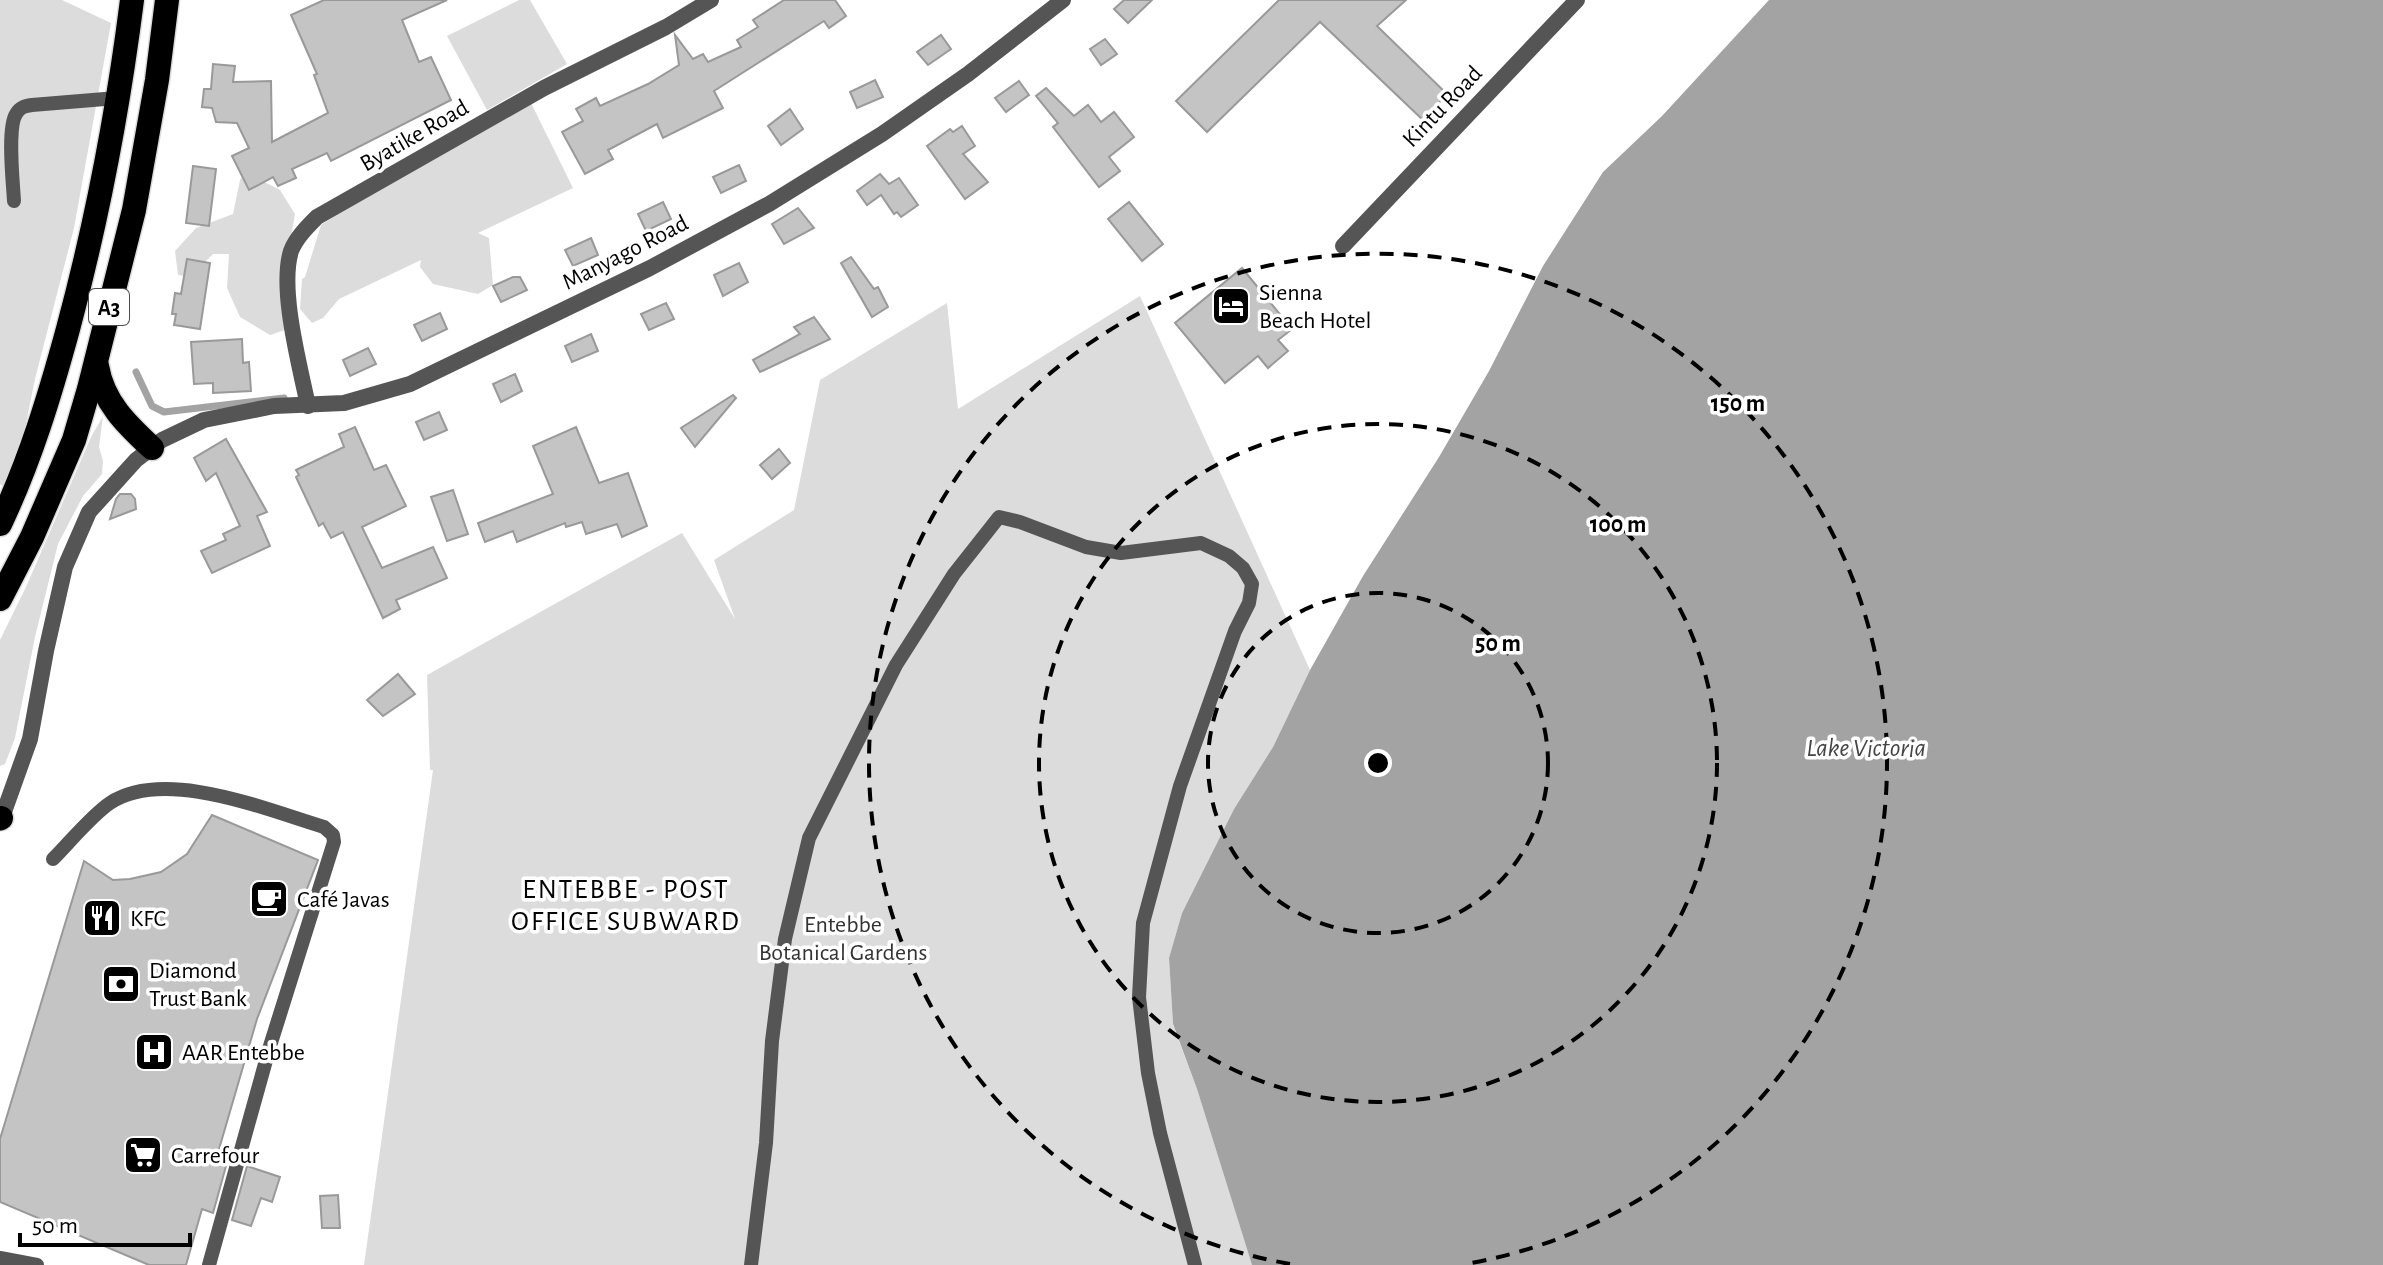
<svg xmlns="http://www.w3.org/2000/svg" width="2383" height="1265" font-family="'Alegreya Sans',sans-serif">
	<rect width="100%" height="100%" fill="#fff"/>
	<!-- green -->
	<g fill="#dcdcdc">
		<polygon points="0,0 62,0 111,23 74,228 35,379 12,492 0,484"/>
		<polygon points="519,0 530,0 567,64 487,110 447,36"/>
		<polygon points="531,103 573,188 478,233 489,238 493,285 478,294 433,284 420,267 421,260 339,299 323,318 312,323 300,309 302,279 305,277 321,225 367,195"/>
		<polygon points="245,172 280,190 295,214 291,237 288,329 270,335 240,317 227,288 229,254 213,254 190,277 178,275 175,251 196,228 233,214 240,180"/>
		<polygon points="1140,296 1310,670 1273,747 1234,809 1182,913 1169,958 1173,1025 1197,1089 1252,1265 364,1265 433,770 430,770 427,675 682,533 735,619 714,560 794,510 820,380 947,303 958,409"/>
		<polygon points="103,416 99,447 103,461 102,474 83,496 58,544 35,637 15,738 5,764 0,766 0,640 26,587 91,437"/>
	</g>
	<!-- water -->
	<polygon fill="#a3a3a3" points="1769,0 2383,0 2383,1265 1252,1265 1197,1089 1173,1024 1169,958 1182,913 1234,809 1273,747 1310,670 1363,576 1439,457 1489,371 1543,266 1603,172 1662,116"/>
	<g fill="none" stroke-linecap="round" stroke-linejoin="round">
		<!-- stream -->
		<polyline stroke="#a3a3a3" stroke-width="7" points="136,372 152,406 164,412 284,398"/>
	</g>
	<!-- building -->
	<g fill="#c4c4c4" stroke="#999" stroke-width="2">
		<polygon points="324,0 447,0 402,20 419,62 431,57 451,100 331,161 327,153 292,169 296,178 278,186 273,177 249,190 232,156 249,148 237,123 216,122 212,108 202,107 204,89 211,89 213,64 235,66 233,82 271,81 272,142 328,113 314,75 317,74 291,15"/>
		<polygon points="784,0 835,0 846,16 829,28 824,21 714,91 723,108 663,138 657,124 608,150 613,159 585,174 562,132 583,121 576,109 596,98 600,106 648,84 679,65 675,35 693,59 703,54 708,62 741,47 737,40 758,27 753,20"/>
		<polygon points="1124,0 1152,0 1128,23 1114,9"/>
		<polygon points="1279,0 1406,0 1377,26 1447,94 1423,120 1320,22 1207,132 1176,101"/>
		<polygon points="941,35 951,49 928,65 917,52"/>
		<polygon points="1105,39 1117,54 1101,65 1090,49"/>
		<polygon points="875,80 883,97 857,108 850,92"/>
		<polygon points="1019,81 1029,95 1006,112 995,98"/>
		<polygon points="1046,88 1074,116 1088,105 1101,122 1114,112 1134,137 1109,157 1120,171 1099,187 1053,127 1058,123 1036,96"/>
		<polygon points="790,109 803,129 781,145 768,126"/>
		<polygon points="962,126 975,146 963,154 988,182 965,199 927,146 950,129 953,132"/>
		<polygon points="739,165 746,181 721,193 713,177"/>
		<polygon points="193,166 216,169 209,226 186,223"/>
		<polygon points="880,174 889,184 899,178 918,205 901,217 897,212 894,214 881,195 867,205 857,191"/>
		<polygon points="663,202 671,219 646,231 638,214"/>
		<polygon points="1129,202 1163,244 1142,261 1108,219"/>
		<polygon points="798,208 814,228 784,244 772,224"/>
		<polygon points="591,238 598,255 573,266 565,250"/>
		<polygon points="851,257 874,289 878,287 888,307 872,317 841,263"/>
		<polygon points="187,259 210,263 200,329 174,325 176,314 172,314 175,293 181,294"/>
		<polygon points="739,263 748,282 723,296 714,275"/>
		<polygon points="1242,268 1292,329 1278,340 1288,351 1268,368 1258,356 1225,383 1175,323"/>
		<polygon points="513,277 520,277 527,290 501,302 493,286"/>
		<polygon points="666,303 674,319 649,330 641,314"/>
		<polygon points="440,313 447,329 422,341 414,325"/>
		<polygon points="814,317 830,339 760,372 753,360 800,334 794,327"/>
		<polygon points="591,334 598,351 572,362 565,346"/>
		<polygon points="242,339 243,363 249,362 251,391 213,393 213,383 194,384 191,342"/>
		<polygon points="368,348 376,364 350,376 343,360"/>
		<polygon points="515,374 522,391 501,402 493,384"/>
		<polygon points="733,395 736,398 695,447 681,428"/>
		<polygon points="439,412 447,430 424,440 416,422"/>
		<polygon points="355,427 374,470 386,465 406,506 362,527 382,568 433,547 447,578 396,600 400,609 383,618 343,532 331,538 323,523 319,526 296,477 299,475 296,470 344,447 339,434"/>
		<polygon points="576,427 599,483 628,473 647,526 622,537 617,524 586,534 582,522 566,527 565,523 517,542 513,531 485,542 478,523 553,494 533,446"/>
		<polygon points="226,439 267,512 257,516 270,546 212,573 201,551 226,540 223,534 240,526 216,473 206,481 194,458"/>
		<polygon points="779,449 790,463 772,479 760,465"/>
		<polygon points="453,490 468,534 447,541 431,497"/>
		<polygon points="120,494 131,494 135,499 136,509 110,519 116,499"/>
		<polygon points="398,674 415,694 383,716 367,700"/>
		<polygon points="212,815 318,860 257,1019 217,1156 228,1159 213,1213 202,1209 186,1265 149,1265 0,1202 0,1139 84,861 113,880 130,879 161,872 187,854"/>
		<polygon points="247,1166 280,1177 272,1202 261,1198 251,1226 232,1220"/>
		<polygon points="338,1195 340,1228 322,1228 320,1196"/>
	</g>
	<g fill="none" stroke-linecap="round" stroke-linejoin="round">
		<!-- highway casing -->
		<g stroke="#dbdbdb" stroke-width="27">
			<g id="highway">
				<path d="M97,366C103,402 126,424 152,448"/>
				<path d="M0,524C30,461 50,395 68,329C97,221 118,111 132,0"/>
				<polyline points="0,599 32,537 74,440 89,389 134,210 157,80 167,0"/>
				<polyline points="0,818 1,818"/>
			</g>
		</g>
		<!-- lane -->
		<g stroke="#555" stroke-width="14">
			<path d="M14,201C13,183 7,128 16,114C20,107 25,106 32,105L117,98"/>
			<path d="M53,859C69,843 92,815 110,803C165,767 267,810 324,827L333,835L334,842L270,1046L209,1265"/>
			<polyline points="0,1258 37,1265"/>
			<polyline points="751,1265 766,1143 772,1041 785,939 809,838 896,665 954,574 999,517 1020,522 1086,547 1121,553 1201,543 1229,556 1243,568 1252,584 1249,603 1235,631 1180,786 1143,923 1139,997 1148,1073 1160,1133 1195,1265"/>
		</g>
		<!-- street -->
		<g stroke="#555" stroke-width="16">
			<polyline points="1343,246 1577,0"/>
			<path d="M308,406C300,366 279,290 291,251C296,238 307,227 317,217L544,88L666,27L711,0"/>
			<polyline points="0,823 30,739 46,651 65,567 89,512 136,460 162,440 204,420 274,406 344,403 410,384 650,268 769,204 882,134 968,74 1063,0"/>
		</g>
		<!-- highway -->
		<use href="#highway" stroke="#000" stroke-width="24"/>
	</g>
	<!-- distance rings -->
	<g fill="none" stroke="#000" stroke-width="4" stroke-dasharray="14 10">
		<circle cx="1378" cy="763" r="170"/>
		<circle cx="1378" cy="763" r="339"/>
		<path d="M1290 1264A509 509 0 1 1 1466 1264"/>
	</g>
	<!-- icons -->
	<defs>
		<g id="hotel-square" transform="scale(2)"><rect x="-9" y="-9" width="18" height="18" rx="4" fill="#000" stroke="#fff"/><path d="M-6-4.5h1.5V1H6V5H4.5V3h-9V5H-6ZM-4 0a1.8 1.8 0 1 1 3.6 0ZM.5 0V-2.5h3Q6-2.5 6 0Z" fill="#fff"/></g>
		<g id="cafe-square" transform="scale(2)"><rect x="-9" y="-9" width="18" height="18" rx="4" fill="#000" stroke="#fff"/><path d="M-5.5-4.5H6V0H3Q3 3.5 0 3.5H-2.5Q-5.5 3.5-5.5 0ZM3-3.2v2h1.7v-2ZM-6 4.5H4V6H-6Z" fill="#fff"/></g>
		<g id="restaurant-square" transform="scale(2)"><rect x="-9" y="-9" width="18" height="18" rx="4" fill="#000" stroke="#fff"/><path d="M-5-6h1v4h1v-4h1v4h1v-4h1v5L-1.5 .5V6h-2V.5L-5-1ZM5-6V6H3V1.5H1.5Q1.5-4 5-6Z" fill="#fff"/></g>
		<g id="bank-square" transform="scale(2)"><rect x="-9" y="-9" width="18" height="18" rx="4" fill="#000" stroke="#fff"/><path d="M-6-4H6V4H-6ZM0-2.3a2.3 2.3 0 1 0 0 4.6a2.3 2.3 0 1 0 0-4.6Z" fill="#fff"/></g>
		<g id="hospital-square" transform="scale(2)"><rect x="-9" y="-9" width="18" height="18" rx="4" fill="#000" stroke="#fff"/><path d="M-5-5h3v3.5h4V-5h3V5h-3V1.5h-4V5h-3Z" fill="#fff"/></g>
		<g id="supermarket-square" transform="scale(2)"><rect x="-9" y="-9" width="18" height="18" rx="4" fill="#000" stroke="#fff"/><path d="M-6-5.5h2.5l.6 2H6L4.5 2H-2.5L-4.4-4H-6ZM-1.5 3.2a1.3 1.3 0 1 0 .1 0ZM3 3.2a1.3 1.3 0 1 0 .1 0Z" fill="#fff"/></g>
	</defs>
	<g fill-rule="evenodd">
		<use href="#hotel-square" x="1231" y="306"/>
		<use href="#cafe-square" x="269" y="899"/>
		<use href="#restaurant-square" x="102" y="918"/>
		<use href="#bank-square" x="121" y="984"/>
		<use href="#hospital-square" x="154" y="1052"/>
		<use href="#supermarket-square" x="143" y="1155"/>
	</g>
	<g text-anchor="middle" stroke-width="7" stroke-linejoin="round" paint-order="stroke">
		<!-- shield labels -->
		<rect fill="#fff" stroke="#4c4c4c" stroke-width="2" x="89" y="289" width="40" height="36" rx="6"/>
		<g font-size="22" font-weight="bold" fill="#000">
			<text x="109" y="315">A3</text>
		</g>
		<!-- street labels -->
		<g font-size="24" fill="#000" stroke="#fff">
			<text transform="translate(1442 106) rotate(-46)" y="8">Kintu Road</text>
			<text transform="translate(414 135) rotate(-30)" y="8">Byatike Road</text>
			<text transform="translate(625 252) rotate(-27)" y="8">Manyago Road</text>
		</g>
		<!-- poi labels -->
		<g font-size="24" fill="#000" stroke="#fff" text-anchor="start">
			<text x="1259" y="300">Sienna<tspan x="1259" dy="28">Beach Hotel</tspan></text>
			<text x="297" y="907">Café Javas</text>
			<text x="130" y="926">KFC</text>
			<text x="149" y="978">Diamond<tspan x="149" dy="28">Trust Bank</tspan></text>
			<text x="182" y="1060">AAR Entebbe</text>
			<text x="171" y="1163">Carrefour</text>
		</g>
		<!-- park labels -->
		<g font-size="24" fill="#333" stroke="#fff">
			<text x="843" y="932">Entebbe<tspan x="843" dy="28">Botanical Gardens</tspan></text>
		</g>
		<!-- water labels -->
		<g font-size="26" font-style="italic" fill="#444" stroke="#fff">
			<text x="1866" y="756">Lake Victoria</text>
		</g>
		<!-- quarter labels -->
		<g font-size="28" letter-spacing="2" fill="#000" stroke="#fff">
			<text x="626" y="898">ENTEBBE - POST<tspan x="626" dy="32">OFFICE SUBWARD</tspan></text>
		</g>
	</g>
	<circle cx="1378" cy="763" r="12" fill="#000" stroke="#fff" stroke-width="4"/>
	<g font-size="24" text-anchor="middle" font-weight="bold" fill="#000" stroke="#fff" stroke-width="7" stroke-linejoin="round" paint-order="stroke">
		<text x="1738" y="411">150 m</text>
		<text x="1618" y="532">100 m</text>
		<text x="1498" y="651">50 m</text>
	</g>
	<!-- scale -->
	<path d="M20 1233v12h170v-12" fill="none" stroke="#000000" stroke-width="4"/>
	<text x="32" y="1233" font-size="24" fill="#000000" stroke="#ffffff" stroke-width="6" paint-order="stroke">50 m</text>
</svg>
